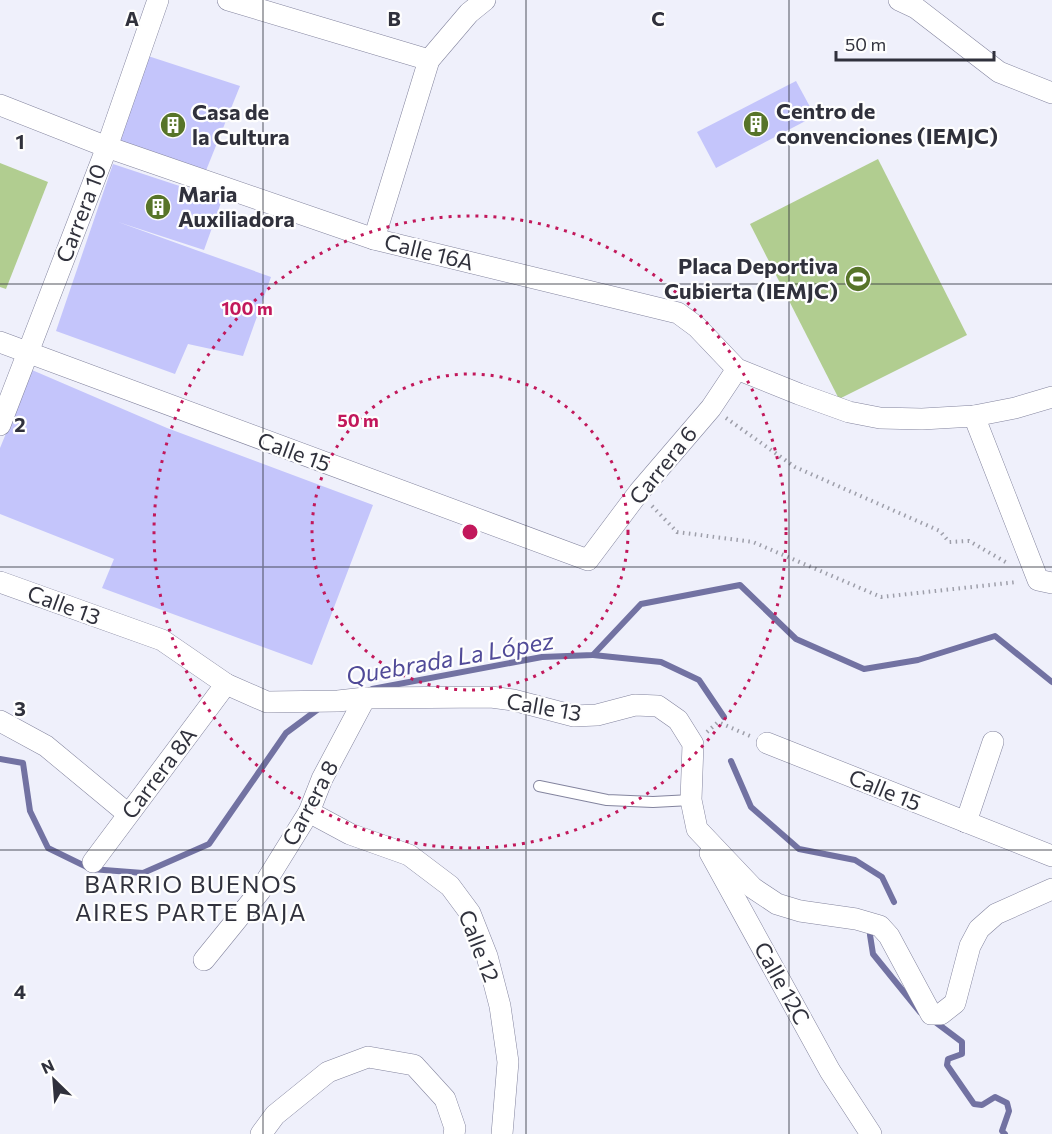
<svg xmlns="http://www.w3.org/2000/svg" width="1052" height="1134" font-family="Commissioner,sans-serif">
	<rect width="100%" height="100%" fill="#eff0fb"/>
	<!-- green -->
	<g fill="#b1cd90">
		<polygon points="878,159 967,335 839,399 750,224"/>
		<polygon points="0,163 48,182 6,289 0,287"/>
	</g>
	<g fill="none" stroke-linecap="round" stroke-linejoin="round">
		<!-- stream -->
		<g stroke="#7272a2" stroke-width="6">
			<polyline points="593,655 661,662 699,680 724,717"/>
			<polyline points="372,689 542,657 593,655 641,604 740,585 796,639 864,669 918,660 995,636 1052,682"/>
			<polyline points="0,759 23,763 30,811 48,848 91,869 143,873 209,844 286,733 321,707"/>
			<polyline points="731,761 751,807 799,849 855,860 882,877 894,902"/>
			<polyline points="870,935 873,954 920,1012"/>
			<polyline points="934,1021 962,1042 962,1054 948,1059 947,1065 974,1104 982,1105 995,1097 1007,1103 1009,1111 1002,1131 1005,1134"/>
		</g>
	</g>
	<!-- building -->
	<g fill="#c4c5fb">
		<polygon points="145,55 240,86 203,178 114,144"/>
		<polygon points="796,81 815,116 716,168 697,132"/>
		<polygon points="113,164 222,200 204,250 118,222 271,277 243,356 188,344 175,374 56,331"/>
		<polygon points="32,370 167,428 373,505 312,665 102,588 114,559 0,514 0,448"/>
	</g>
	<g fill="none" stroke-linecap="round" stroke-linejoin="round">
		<!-- lane casing -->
		<g stroke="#83849e" stroke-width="12">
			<polyline id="lane" points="539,786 607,800 653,802 691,800"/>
		</g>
		<!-- street casing -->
		<g stroke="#83849e" stroke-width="22">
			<g id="street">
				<polyline points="228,0 429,60"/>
				<polyline points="899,0 916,8 999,72 1052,93"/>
				<polyline points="0,105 107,147 374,239 678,313 697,327 737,369 799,394 849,412 880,418 922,419 974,416 1015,408 1052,397"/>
				<polyline points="374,239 429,60 469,13 485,0"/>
				<polyline points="0,342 588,560 639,492 711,408 737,369"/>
				<polyline points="974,416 1038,580 1052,583"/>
				<polyline points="0,425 107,147 158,0"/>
				<polyline points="0,582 162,640 226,684 267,702 338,701 365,698 491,697 513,700 574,716 597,715 635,705 658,706 678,720 693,744 691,800 697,829 753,888 777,904 800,911 856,919 880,926 889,936 931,1014 941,1014 955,1003 970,946 979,929 996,914 1052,889"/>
				<polyline points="0,721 46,746 128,814"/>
				<polyline points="767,743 1052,856"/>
				<polyline points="309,812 350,834 409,855 450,886 470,913 487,956 500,1006 508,1062 502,1134"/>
				<polyline points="966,822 993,742"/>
				<polyline points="710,853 830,1071 871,1134"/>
				<polyline points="93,862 226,684"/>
				<polyline points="204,960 260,891 309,812 322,779 365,698"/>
				<polyline points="261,1134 275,1115 328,1072 368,1057 414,1065 445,1099 455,1128 454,1134"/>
			</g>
		</g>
		<!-- path -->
		<g stroke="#9e9faa" stroke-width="4" stroke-dasharray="1.5 4.5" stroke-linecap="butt">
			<polyline points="726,418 795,467 940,531 949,542 969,541 1009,564"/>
			<polyline points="652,506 677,532 753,542 881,597 1017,582"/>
			<polyline points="707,732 718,722 750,736"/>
		</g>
		<!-- lane -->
		<use href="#lane" stroke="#fff" stroke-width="10"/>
		<!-- street -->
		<use href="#street" stroke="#fff" stroke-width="21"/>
	</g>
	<!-- grid -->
	<path fill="none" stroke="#30313c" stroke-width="1.5" stroke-opacity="0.55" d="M263,0V1134M526,0V1134M789,0V1134M0,284H1052M0,567H1052M0,850H1052"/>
	<!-- distance rings -->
	<g fill="none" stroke="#c2185b" stroke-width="3" stroke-dasharray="3 6">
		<circle cx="470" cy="532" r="158"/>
		<circle cx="470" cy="532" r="316"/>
	</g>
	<!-- icons -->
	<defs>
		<g id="building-disc" transform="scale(1.35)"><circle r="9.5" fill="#577429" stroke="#fefefe"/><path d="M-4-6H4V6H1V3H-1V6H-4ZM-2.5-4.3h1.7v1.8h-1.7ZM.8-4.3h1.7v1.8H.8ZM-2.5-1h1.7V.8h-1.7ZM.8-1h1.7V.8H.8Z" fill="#fff"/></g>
		<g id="stadium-disc" transform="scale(1.35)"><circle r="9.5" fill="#577429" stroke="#fefefe"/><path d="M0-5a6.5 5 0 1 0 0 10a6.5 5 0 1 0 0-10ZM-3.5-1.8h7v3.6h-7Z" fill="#fff"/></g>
	</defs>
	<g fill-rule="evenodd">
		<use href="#building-disc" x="756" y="124"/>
		<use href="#building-disc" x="173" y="125"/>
		<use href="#building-disc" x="158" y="207"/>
		<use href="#stadium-disc" x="858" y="279"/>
	</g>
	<g text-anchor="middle" stroke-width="4.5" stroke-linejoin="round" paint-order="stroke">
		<!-- poi labels -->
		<g font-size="22" font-weight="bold" fill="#30313c" stroke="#fefefe" text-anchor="start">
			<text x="776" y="119">Centro de<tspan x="776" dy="25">convenciones (IEMJC)</tspan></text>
			<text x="192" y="120">Casa de<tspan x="192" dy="25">la Cultura</tspan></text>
			<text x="178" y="202">Maria<tspan x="178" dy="25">Auxiliadora</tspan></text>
			<text x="838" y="274" text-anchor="end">Placa Deportiva<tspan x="838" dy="25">Cubierta (IEMJC)</tspan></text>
		</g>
		<!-- street labels -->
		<g font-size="22" fill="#30313c" stroke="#fefefe">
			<text transform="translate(81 213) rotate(-69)" y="8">Carrera 10</text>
			<text transform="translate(429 252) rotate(14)" y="8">Calle 16A</text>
			<text transform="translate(294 452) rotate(20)" y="8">Calle 15</text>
			<text transform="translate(663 465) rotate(-51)" y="8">Carrera 6</text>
			<text transform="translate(64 605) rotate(20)" y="8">Calle 13</text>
			<text transform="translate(544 707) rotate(10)" y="8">Calle 13</text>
			<text transform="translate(159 773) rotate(-53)" y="8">Carrera 8A</text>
			<text transform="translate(885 790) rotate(22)" y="8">Calle 15</text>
			<text transform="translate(310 803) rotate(-62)" y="8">Carrera 8</text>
			<text transform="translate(479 946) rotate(69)" y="8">Calle 12</text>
			<text transform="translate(782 983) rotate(61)" y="8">Calle 12C</text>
		</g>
		<!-- water labels -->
		<g font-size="24" font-style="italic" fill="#504a98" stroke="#fefefe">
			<text transform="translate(450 659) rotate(-10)" y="8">Quebrada La López</text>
		</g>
		<!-- neighbourhood labels -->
		<g font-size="24" letter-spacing="1.5" fill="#30313c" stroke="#fefefe">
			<text x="191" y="893">BARRIO BUENOS<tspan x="191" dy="28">AIRES PARTE BAJA</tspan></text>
		</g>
	</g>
	<g font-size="20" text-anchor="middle" font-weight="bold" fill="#30313c" stroke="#fefefe" stroke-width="4.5" stroke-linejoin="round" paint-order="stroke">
		<text x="132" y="26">A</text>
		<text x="394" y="26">B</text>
		<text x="658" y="26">C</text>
		<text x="20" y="149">1</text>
		<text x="20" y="432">2</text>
		<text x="20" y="716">3</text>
		<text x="20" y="999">4</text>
	</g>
	<circle cx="470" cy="532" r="9" fill="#c2185b" stroke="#fefefe" stroke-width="3"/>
	<g font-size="18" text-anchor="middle" font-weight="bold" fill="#c2185b" stroke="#fefefe" stroke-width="4.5" stroke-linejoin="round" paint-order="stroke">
		<text x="247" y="315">100 m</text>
		<text x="358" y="427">50 m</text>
	</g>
	<!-- north arrow -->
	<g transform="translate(54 1080) rotate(335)" stroke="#fefefe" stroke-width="4.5" paint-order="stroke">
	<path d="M0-4.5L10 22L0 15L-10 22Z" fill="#30313c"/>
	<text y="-9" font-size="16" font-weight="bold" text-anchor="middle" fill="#30313c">N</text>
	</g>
	<!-- scale -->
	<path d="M836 51v9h158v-9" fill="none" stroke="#30313c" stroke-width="3"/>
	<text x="845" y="51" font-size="18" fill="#30313c" stroke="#fefefe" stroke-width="4.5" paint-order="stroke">50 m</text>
</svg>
